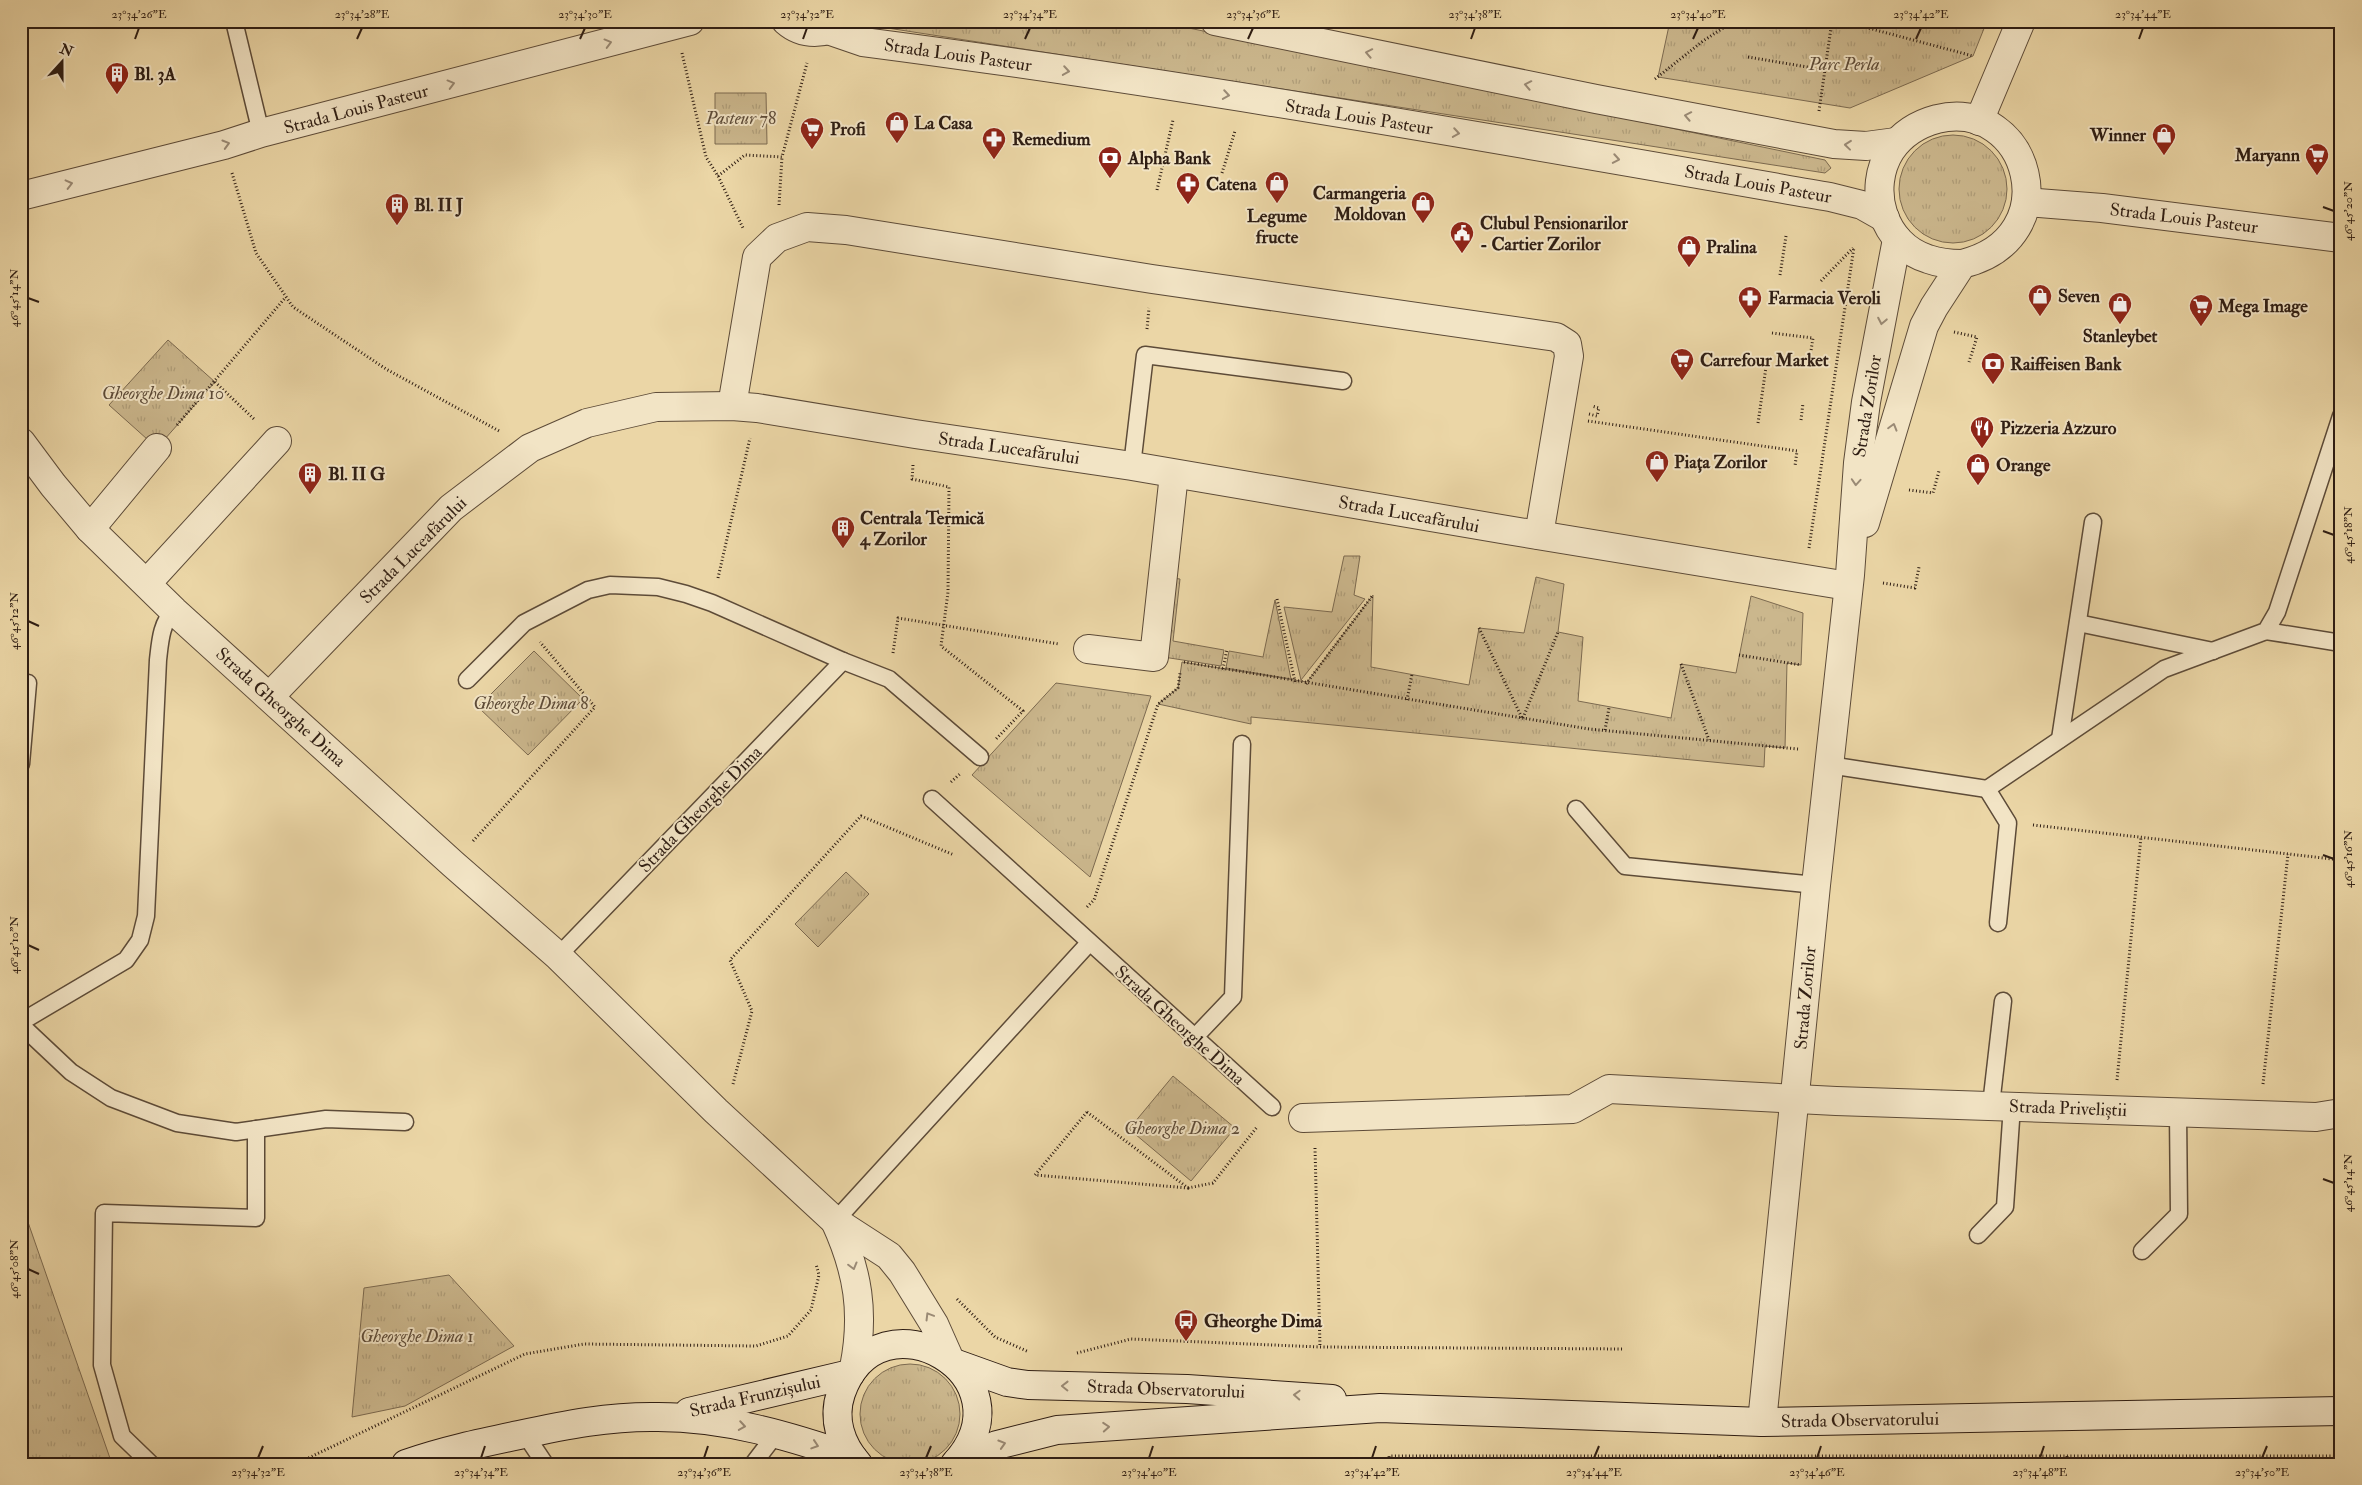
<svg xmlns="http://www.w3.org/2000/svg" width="2362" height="1485" font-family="'IM FELL Double Pica',serif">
	<defs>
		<pattern id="grass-tufts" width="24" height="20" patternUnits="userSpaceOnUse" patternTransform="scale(1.25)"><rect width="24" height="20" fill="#cbb78d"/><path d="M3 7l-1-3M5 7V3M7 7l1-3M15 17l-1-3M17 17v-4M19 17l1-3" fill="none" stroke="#af9d79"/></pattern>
	</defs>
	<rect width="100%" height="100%" fill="#ebd6a6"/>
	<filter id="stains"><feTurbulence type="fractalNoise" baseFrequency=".004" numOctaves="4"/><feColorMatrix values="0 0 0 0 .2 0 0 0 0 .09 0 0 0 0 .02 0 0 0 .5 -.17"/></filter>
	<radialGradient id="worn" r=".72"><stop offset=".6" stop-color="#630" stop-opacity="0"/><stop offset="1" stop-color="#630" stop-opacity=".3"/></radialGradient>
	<!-- grass -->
	<g fill="url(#grass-tufts)" stroke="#7c6a50">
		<polygon points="864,21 1155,21 1825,160 1831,168 1825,173 868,25"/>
		<polygon points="1670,21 1987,21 1973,56 1850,108 1658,77"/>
		<polygon points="715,93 766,93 767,144 715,144"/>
		<circle cx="1953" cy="189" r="54"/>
		<polygon points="168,340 215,382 157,448 109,405"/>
		<polygon points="1344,556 1360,556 1354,595 1365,599 1301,680 1284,607 1332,612"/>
		<polygon points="1165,577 1180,579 1173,641 1224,650 1221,666 1157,656"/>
		<polygon points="1536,577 1564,584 1558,632 1583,637 1578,701 1671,718 1681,664 1736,673 1751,596 1803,613 1801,665 1787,663 1785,748 1765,746 1764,767 1251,717 1251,724 1158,704 1178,688 1182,662 1307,682 1373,595 1371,667 1469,685 1479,628 1524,633"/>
		<polygon points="1275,600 1291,679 1226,668 1229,651 1263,657"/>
		<polygon points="534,651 583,699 528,755 478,707"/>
		<polygon points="1056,683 1151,696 1090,877 972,775"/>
		<polygon points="846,872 869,894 818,947 795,924"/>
		<polygon points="1173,1076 1235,1128 1191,1181 1129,1129"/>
		<polygon points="21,1202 112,1464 21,1464"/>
		<polygon points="449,1275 514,1346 405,1406 352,1417 364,1288"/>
		<circle cx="910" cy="1414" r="50"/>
	</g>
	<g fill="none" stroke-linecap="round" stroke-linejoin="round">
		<!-- lane casing -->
		<g stroke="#5d4b38" stroke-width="19">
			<g id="lane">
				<polyline points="234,21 261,133"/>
				<polyline points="1132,466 1145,355 1343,381"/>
				<polyline points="2078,623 2213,651"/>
				<polyline points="2266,631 2341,643"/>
				<polyline points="843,661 889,679 980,757"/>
				<polyline points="467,680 524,623 588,590 610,585 658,587 686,594 712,603 843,661 558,956"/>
				<polyline points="2060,739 2093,522"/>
				<polyline points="21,764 28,683"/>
				<polyline points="1829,765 1987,789 2164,669 2266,631 2277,612 2341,416"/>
				<polyline points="1987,789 2008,823 1998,923"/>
				<polyline points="932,799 1272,1107"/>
				<polyline points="1576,809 1625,866 1816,885"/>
				<path d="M21,1022L126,960L140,940L146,916L158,660C160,643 161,622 174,611"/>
				<polyline points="21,1025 71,1072 111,1098 177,1123 236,1132 326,1119 405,1122"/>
				<polyline points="1194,1038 1233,997 1242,744"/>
				<polyline points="1991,1105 2003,1001"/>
				<polyline points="835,1221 1089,943"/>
				<polyline points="1978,1235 2005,1207 2012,1106"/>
				<polyline points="2142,1251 2179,1214 2178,1112"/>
				<polyline points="525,1434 545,1464"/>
				<polyline points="151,1464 122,1436 102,1365 104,1213 256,1218 256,1129"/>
				<polyline points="753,1464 776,1434"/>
			</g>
		</g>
		<!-- street casing -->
		<g stroke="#5d4b38" stroke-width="30">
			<g id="street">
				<path d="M786,21C803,36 826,35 844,22"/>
				<polyline points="1215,21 1596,99 1834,144 1866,146 1896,142"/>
				<path d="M828,30L863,42C1187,84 1509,141 1830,197L1862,205L1885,218"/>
				<polyline points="1979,121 2021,21"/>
				<polyline points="21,196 224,145 261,133 690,21"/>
				<polyline points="2026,202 2102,208 2341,238"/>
				<polyline points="732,406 757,257 777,238 807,227 846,230 1152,279 1556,337 1567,344 1569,356 1539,535"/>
				<polyline points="21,442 53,485 90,529 174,611 453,864 558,956 716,1111 835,1221 889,1256 902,1272 934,1324 950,1360"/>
				<path d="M1865,523L1924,326L1934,307L1962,264C2070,238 2029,97 1937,119C1918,124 1902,134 1891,150C1866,189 1883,245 1928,259C1939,263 1950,264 1962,264"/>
				<polyline points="90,529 157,448"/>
				<polyline points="147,583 277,441"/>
				<polyline points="1088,649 1154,657 1174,474"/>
				<polyline points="270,696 451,508 530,448 587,423 656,407 732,406 757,408 915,434 1132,466 1507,530 1848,586"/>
				<polyline points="1303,1118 1573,1109 1609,1089 1836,1101 2316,1117 2341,1113"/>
				<path d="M835,1221C858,1271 865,1313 854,1368"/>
				<polyline points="1762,1422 1816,885 1850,575 1858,463 1866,402 1897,239"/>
			</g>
		</g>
		<!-- secondary casing -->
		<g stroke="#2e1d13" stroke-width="30">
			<g id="secondary">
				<polyline points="954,1363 1007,1382 1028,1385 1187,1389 1332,1399"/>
				<polyline points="689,1412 850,1374"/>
				<polyline points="957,1462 997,1445 1057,1430 1380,1408 1762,1422 2341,1411"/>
				<path d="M406,1464C443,1451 481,1443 519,1435C565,1425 610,1416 658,1417C725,1417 790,1436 853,1458"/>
				<path d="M858,1464C841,1445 832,1419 841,1393C879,1285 1035,1377 955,1464"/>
			</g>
		</g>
		<!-- path -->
		<g stroke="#2e1d13" stroke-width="3" stroke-dasharray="1 2.5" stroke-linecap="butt">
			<polyline points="1842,21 1973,56"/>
			<polyline points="682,53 706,157 718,176 743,228"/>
			<polyline points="1748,57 1825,70"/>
			<polyline points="1655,79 1703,41 1734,21"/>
			<polyline points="1819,111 1832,21"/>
			<polyline points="232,173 256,253 293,307 386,369 501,432"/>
			<polyline points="1222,173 1235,131"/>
			<polyline points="718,176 745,155 782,157 807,63"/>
			<polyline points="1157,190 1173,120"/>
			<polyline points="779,205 782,157"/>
			<polyline points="1780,275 1786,236"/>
			<polyline points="1821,281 1853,248"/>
			<polyline points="1147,329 1149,308"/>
			<polyline points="1954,332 1977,337 1969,362"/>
			<polyline points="1772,333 1813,338 1810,357"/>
			<polyline points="215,382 255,420"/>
			<polyline points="1589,414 1597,416 1599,408 1592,406"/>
			<polyline points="1801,420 1803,403"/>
			<polyline points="1588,421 1797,451 1795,466"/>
			<polyline points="1758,423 1766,367"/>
			<polyline points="177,425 285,298"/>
			<polyline points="913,465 912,479 949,487 948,592 941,646 1023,711 996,739"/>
			<polyline points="1909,490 1933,493 1939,471"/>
			<polyline points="1809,548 1854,247"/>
			<polyline points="718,578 750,438"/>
			<polyline points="1883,583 1915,588 1919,567"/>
			<polyline points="1277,599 1295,682"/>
			<polyline points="1479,628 1522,718"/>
			<polyline points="893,653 898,618 1059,644"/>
			<polyline points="1739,655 1801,665"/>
			<polyline points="1184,662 1589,729 1798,749"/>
			<polyline points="1681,664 1709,740"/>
			<polyline points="1223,669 1227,649"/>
			<polyline points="1306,684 1373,595"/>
			<polyline points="1407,700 1412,674"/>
			<polyline points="1523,718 1558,632"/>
			<polyline points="1605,730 1609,708"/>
			<polyline points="951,782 961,773"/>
			<polyline points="2033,825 2341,860"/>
			<polyline points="473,841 595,707 540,642"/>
			<polyline points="1087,907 1094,900 1158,704 1178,688 1180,673"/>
			<polyline points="2117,1080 2141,837"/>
			<polyline points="733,1084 752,1011 730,960 861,816 954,855"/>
			<polyline points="2263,1084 2288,854"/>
			<polygon points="1087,1112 1188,1188 1035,1175"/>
			<polyline points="1315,1148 1320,1347"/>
			<polyline points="1188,1188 1213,1183 1257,1127"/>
			<polyline points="957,1299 995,1337 1029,1352"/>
			<polyline points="1077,1353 1131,1339 1320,1347 1624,1349"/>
			<polyline points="296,1464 525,1354 584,1344 756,1346 788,1336 811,1310 819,1275 816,1264"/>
			<polyline points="1390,1464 1389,1456 2341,1456"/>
			<polyline points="1720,1464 1720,1456"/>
			<polyline points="2067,1464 2067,1456"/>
		</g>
		<!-- lane -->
		<use href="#lane" stroke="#f2e4c5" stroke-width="16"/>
		<!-- street -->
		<use href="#street" stroke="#f2e4c5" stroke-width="28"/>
		<!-- secondary -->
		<use href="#secondary" stroke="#f2e4c5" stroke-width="28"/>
	</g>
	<!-- one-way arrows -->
	<defs><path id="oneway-chevron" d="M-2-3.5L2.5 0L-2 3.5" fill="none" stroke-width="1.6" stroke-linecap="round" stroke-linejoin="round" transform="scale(1.25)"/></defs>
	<g stroke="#9a8a75">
		<use href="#oneway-chevron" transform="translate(608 43) rotate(-15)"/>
		<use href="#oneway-chevron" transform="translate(1369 53) rotate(-169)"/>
		<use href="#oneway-chevron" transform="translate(1066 71) rotate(9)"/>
		<use href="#oneway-chevron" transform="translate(451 84) rotate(-15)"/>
		<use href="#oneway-chevron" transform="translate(1528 85) rotate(-169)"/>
		<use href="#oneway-chevron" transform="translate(1226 95) rotate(9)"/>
		<use href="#oneway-chevron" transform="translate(1688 116) rotate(-169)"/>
		<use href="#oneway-chevron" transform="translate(1456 133) rotate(9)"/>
		<use href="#oneway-chevron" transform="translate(226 144) rotate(-16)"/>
		<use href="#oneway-chevron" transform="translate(1848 145) rotate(-174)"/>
		<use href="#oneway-chevron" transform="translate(1616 159) rotate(10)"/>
		<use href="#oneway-chevron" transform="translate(69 184) rotate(-14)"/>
		<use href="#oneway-chevron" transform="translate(1882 321) rotate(101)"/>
		<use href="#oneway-chevron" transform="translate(1893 427) rotate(-74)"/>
		<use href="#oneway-chevron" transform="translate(1856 482) rotate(94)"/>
		<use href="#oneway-chevron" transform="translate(853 1266) rotate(75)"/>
		<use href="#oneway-chevron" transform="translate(929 1316) rotate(-121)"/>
		<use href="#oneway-chevron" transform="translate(1065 1386) rotate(-179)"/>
		<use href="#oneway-chevron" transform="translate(1297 1395) rotate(-177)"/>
		<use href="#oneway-chevron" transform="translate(742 1426) rotate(9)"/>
		<use href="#oneway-chevron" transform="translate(1106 1427) rotate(-4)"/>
		<use href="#oneway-chevron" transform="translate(1002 1444) rotate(-17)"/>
		<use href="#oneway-chevron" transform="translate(815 1445) rotate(18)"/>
	</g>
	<!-- ticks -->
	<path fill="none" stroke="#2e1d13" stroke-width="2" d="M135,39L139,28M357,39L362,28M580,39L585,28M803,39L807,28M1025,39L1030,28M1248,39L1253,28M1471,39L1475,28M1693,39L1698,28M1916,39L1921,28M2139,39L2143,28M2323,207L2334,211M28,298L39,302M2323,531L2334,535M28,621L39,626M2323,855L2334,859M28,945L39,950M2323,1179L2334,1183M28,1269L39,1274M258,1458L263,1446M481,1458L485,1446M704,1458L708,1446M926,1458L931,1446M1149,1458L1153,1446M1372,1458L1376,1446M1594,1458L1599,1446M1817,1458L1821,1446M2040,1458L2044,1446M2262,1458L2267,1446"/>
	<!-- icons -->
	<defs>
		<g id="building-pin" transform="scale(1.25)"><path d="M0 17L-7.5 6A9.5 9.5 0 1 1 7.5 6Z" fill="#8f2418" stroke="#f2e4c5"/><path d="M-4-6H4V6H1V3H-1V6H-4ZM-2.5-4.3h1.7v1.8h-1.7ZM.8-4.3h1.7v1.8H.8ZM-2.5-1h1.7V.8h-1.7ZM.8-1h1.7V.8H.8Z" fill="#fff"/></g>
		<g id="shop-pin" transform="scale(1.25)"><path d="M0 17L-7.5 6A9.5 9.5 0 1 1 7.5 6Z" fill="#8f2418" stroke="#f2e4c5"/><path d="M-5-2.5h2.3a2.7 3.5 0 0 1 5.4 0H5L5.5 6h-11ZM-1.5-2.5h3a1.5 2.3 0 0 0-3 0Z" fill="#fff"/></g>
		<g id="supermarket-pin" transform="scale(1.25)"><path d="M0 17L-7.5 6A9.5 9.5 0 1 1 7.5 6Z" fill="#8f2418" stroke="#f2e4c5"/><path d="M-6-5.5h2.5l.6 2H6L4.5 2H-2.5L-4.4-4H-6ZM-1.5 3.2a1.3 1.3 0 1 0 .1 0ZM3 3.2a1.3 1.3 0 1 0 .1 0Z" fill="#fff"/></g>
		<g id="pharmacy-pin" transform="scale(1.25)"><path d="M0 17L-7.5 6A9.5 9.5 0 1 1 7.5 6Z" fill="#8f2418" stroke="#f2e4c5"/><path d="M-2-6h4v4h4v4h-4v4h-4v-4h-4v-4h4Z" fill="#fff"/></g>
		<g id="bank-pin" transform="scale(1.25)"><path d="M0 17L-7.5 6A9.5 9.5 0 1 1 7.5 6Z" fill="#8f2418" stroke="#f2e4c5"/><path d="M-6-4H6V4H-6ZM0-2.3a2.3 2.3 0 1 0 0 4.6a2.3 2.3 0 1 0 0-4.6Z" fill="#fff"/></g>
		<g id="civic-pin" transform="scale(1.25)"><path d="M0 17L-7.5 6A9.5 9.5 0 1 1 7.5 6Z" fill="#8f2418" stroke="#f2e4c5"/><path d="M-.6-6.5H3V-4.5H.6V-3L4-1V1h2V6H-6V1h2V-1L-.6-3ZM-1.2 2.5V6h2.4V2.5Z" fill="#fff"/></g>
		<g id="restaurant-pin" transform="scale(1.25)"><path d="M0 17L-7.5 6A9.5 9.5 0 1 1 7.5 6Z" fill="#8f2418" stroke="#f2e4c5"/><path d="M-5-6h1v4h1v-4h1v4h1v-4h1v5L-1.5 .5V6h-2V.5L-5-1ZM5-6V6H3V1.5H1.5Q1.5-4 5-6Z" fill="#fff"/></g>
		<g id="bus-pin" transform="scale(1.25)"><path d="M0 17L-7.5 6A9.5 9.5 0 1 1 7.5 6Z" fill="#8f2418" stroke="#f2e4c5"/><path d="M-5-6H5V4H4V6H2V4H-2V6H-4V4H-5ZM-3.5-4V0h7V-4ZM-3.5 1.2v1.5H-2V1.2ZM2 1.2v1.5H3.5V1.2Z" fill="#fff"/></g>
	</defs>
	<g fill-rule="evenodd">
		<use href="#building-pin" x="117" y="74"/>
		<use href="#shop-pin" x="897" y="123"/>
		<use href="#supermarket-pin" x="812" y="129"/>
		<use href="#shop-pin" x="2164" y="135"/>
		<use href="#pharmacy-pin" x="994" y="139"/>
		<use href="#supermarket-pin" x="2317" y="155"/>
		<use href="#bank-pin" x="1110" y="158"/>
		<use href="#shop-pin" x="1277" y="183"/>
		<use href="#pharmacy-pin" x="1188" y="184"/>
		<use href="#shop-pin" x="1423" y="203"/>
		<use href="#building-pin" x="397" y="205"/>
		<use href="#civic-pin" x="1462" y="233"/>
		<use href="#shop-pin" x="1689" y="247"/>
		<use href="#shop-pin" x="2040" y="296"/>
		<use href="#pharmacy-pin" x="1750" y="298"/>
		<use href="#shop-pin" x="2120" y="304"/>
		<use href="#supermarket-pin" x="2201" y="306"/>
		<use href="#supermarket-pin" x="1682" y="360"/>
		<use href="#bank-pin" x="1993" y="364"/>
		<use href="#restaurant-pin" x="1982" y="428"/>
		<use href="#shop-pin" x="1657" y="462"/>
		<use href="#shop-pin" x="1978" y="465"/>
		<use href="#building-pin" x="310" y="474"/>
		<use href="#building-pin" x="843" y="528"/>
		<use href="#bus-pin" x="1186" y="1321"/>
	</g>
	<g text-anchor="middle" stroke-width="4" stroke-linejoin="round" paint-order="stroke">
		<!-- street labels -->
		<g font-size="18" fill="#2e1d13" stroke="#f2e4c5">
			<text transform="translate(958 55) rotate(8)" y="6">Strada Louis Pasteur</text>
			<text transform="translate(356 109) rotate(-15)" y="6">Strada Louis Pasteur</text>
			<text transform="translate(1359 117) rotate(9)" y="6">Strada Louis Pasteur</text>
			<text transform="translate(1758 184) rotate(10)" y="6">Strada Louis Pasteur</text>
			<text transform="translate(2184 218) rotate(7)" y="6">Strada Louis Pasteur</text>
			<text transform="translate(1867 406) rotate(-81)" y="6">Strada Zorilor</text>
			<text transform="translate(1009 448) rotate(8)" y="6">Strada Luceafărului</text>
			<text transform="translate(1409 514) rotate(10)" y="6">Strada Luceafărului</text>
			<text transform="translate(413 550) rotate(-45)" y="6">Strada Luceafărului</text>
			<text transform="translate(281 707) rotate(42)" y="6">Strada Gheorghe Dima</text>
			<text transform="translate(700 809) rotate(-46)" y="6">Strada Gheorghe Dima</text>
			<text transform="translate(1805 998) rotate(-85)" y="6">Strada Zorilor</text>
			<text transform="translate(1180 1025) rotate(42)" y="6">Strada Gheorghe Dima</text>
			<text transform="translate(2068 1108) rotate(2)" y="6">Strada Priveliștii</text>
			<text transform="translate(1166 1389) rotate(2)" y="6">Strada Observatorului</text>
			<text transform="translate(755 1396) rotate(-13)" y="6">Strada Frunzișului</text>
			<text transform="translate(1860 1420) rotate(-1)" y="6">Strada Observatorului</text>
		</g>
		<!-- park labels -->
		<g font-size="18" font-style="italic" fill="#5d4b38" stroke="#f2e4c5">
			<text x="1844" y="70">Parc Perla</text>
			<text x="741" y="124">Pasteur 78</text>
			<text x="163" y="399">Gheorghe Dima 10</text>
			<text x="531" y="709">Gheorghe Dima 8</text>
			<text x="1182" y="1134">Gheorghe Dima 2</text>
			<text x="417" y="1342">Gheorghe Dima 1</text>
		</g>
		<!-- poi labels -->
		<g font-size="18" font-weight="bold" fill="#2e1d13" stroke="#f2e4c5" text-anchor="start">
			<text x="134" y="80">Bl. 3A</text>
			<text x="914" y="129">La Casa</text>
			<text x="830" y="135">Profi</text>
			<text x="2146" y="141" text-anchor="end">Winner</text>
			<text x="1012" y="145">Remedium</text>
			<text x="2300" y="161" text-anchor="end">Maryann</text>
			<text x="1128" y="164">Alpha Bank</text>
			<text x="1206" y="190">Catena</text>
			<text x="1406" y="199" text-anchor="end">Carmangeria<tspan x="1406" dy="21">Moldovan</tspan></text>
			<text x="414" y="211">Bl. II J</text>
			<text x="1277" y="222" text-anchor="middle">Legume<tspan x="1277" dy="21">fructe</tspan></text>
			<text x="1480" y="229">Clubul Pensionarilor<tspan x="1480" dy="21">- Cartier Zorilor</tspan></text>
			<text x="1706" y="253">Pralina</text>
			<text x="2058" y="302">Seven</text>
			<text x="1768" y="304">Farmacia Veroli</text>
			<text x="2218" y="312">Mega Image</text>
			<text x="2120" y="342" text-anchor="middle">Stanleybet</text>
			<text x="1700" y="366">Carrefour Market</text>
			<text x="2010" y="370">Raiffeisen Bank</text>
			<text x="2000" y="434">Pizzeria Azzuro</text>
			<text x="1674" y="468">Piața Zorilor</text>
			<text x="1996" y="471">Orange</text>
			<text x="328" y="480">Bl. II G</text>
			<text x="860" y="524">Centrala Termică<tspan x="860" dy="21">4 Zorilor</tspan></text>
			<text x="1204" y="1327">Gheorghe Dima</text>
		</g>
	</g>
	<!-- margin -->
	<rect width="2362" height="1485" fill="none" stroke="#ebd6a6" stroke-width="55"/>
	<!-- north arrow -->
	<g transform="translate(62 62) rotate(21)" stroke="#f2e4c5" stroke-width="4" paint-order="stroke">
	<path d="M0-4L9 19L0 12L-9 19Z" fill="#2e1d13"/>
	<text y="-8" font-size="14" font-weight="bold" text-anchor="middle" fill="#2e1d13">N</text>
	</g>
	<rect x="28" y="28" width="2306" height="1430" fill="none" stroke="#2e1d13" stroke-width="2"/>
	<g font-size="12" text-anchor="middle" fill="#2e1d13">
		<text x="139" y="18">23°34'26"E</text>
		<text x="362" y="18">23°34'28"E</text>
		<text x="585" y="18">23°34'30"E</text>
		<text x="807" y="18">23°34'32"E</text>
		<text x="1030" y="18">23°34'34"E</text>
		<text x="1253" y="18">23°34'36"E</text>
		<text x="1475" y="18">23°34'38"E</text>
		<text x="1698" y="18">23°34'40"E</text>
		<text x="1921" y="18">23°34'42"E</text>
		<text x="2143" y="18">23°34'44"E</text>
		<text transform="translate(2348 211) rotate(-90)" y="4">46°45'20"N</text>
		<text transform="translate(14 298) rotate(-90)" y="4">46°45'14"N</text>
		<text transform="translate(2348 535) rotate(-90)" y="4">46°45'18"N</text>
		<text transform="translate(14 621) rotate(-90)" y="4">46°45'12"N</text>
		<text transform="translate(2348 859) rotate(-90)" y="4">46°45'16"N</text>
		<text transform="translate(14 945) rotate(-90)" y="4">46°45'10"N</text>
		<text transform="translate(2348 1183) rotate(-90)" y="4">46°45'14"N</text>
		<text transform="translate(14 1269) rotate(-90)" y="4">46°45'08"N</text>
		<text x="258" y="1476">23°34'32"E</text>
		<text x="481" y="1476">23°34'34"E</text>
		<text x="704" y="1476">23°34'36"E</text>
		<text x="926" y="1476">23°34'38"E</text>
		<text x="1149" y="1476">23°34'40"E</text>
		<text x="1372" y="1476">23°34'42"E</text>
		<text x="1594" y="1476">23°34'44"E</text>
		<text x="1817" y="1476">23°34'46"E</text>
		<text x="2040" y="1476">23°34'48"E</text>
		<text x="2262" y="1476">23°34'50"E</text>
	</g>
	<rect width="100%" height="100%" filter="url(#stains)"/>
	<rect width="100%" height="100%" fill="url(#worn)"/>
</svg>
